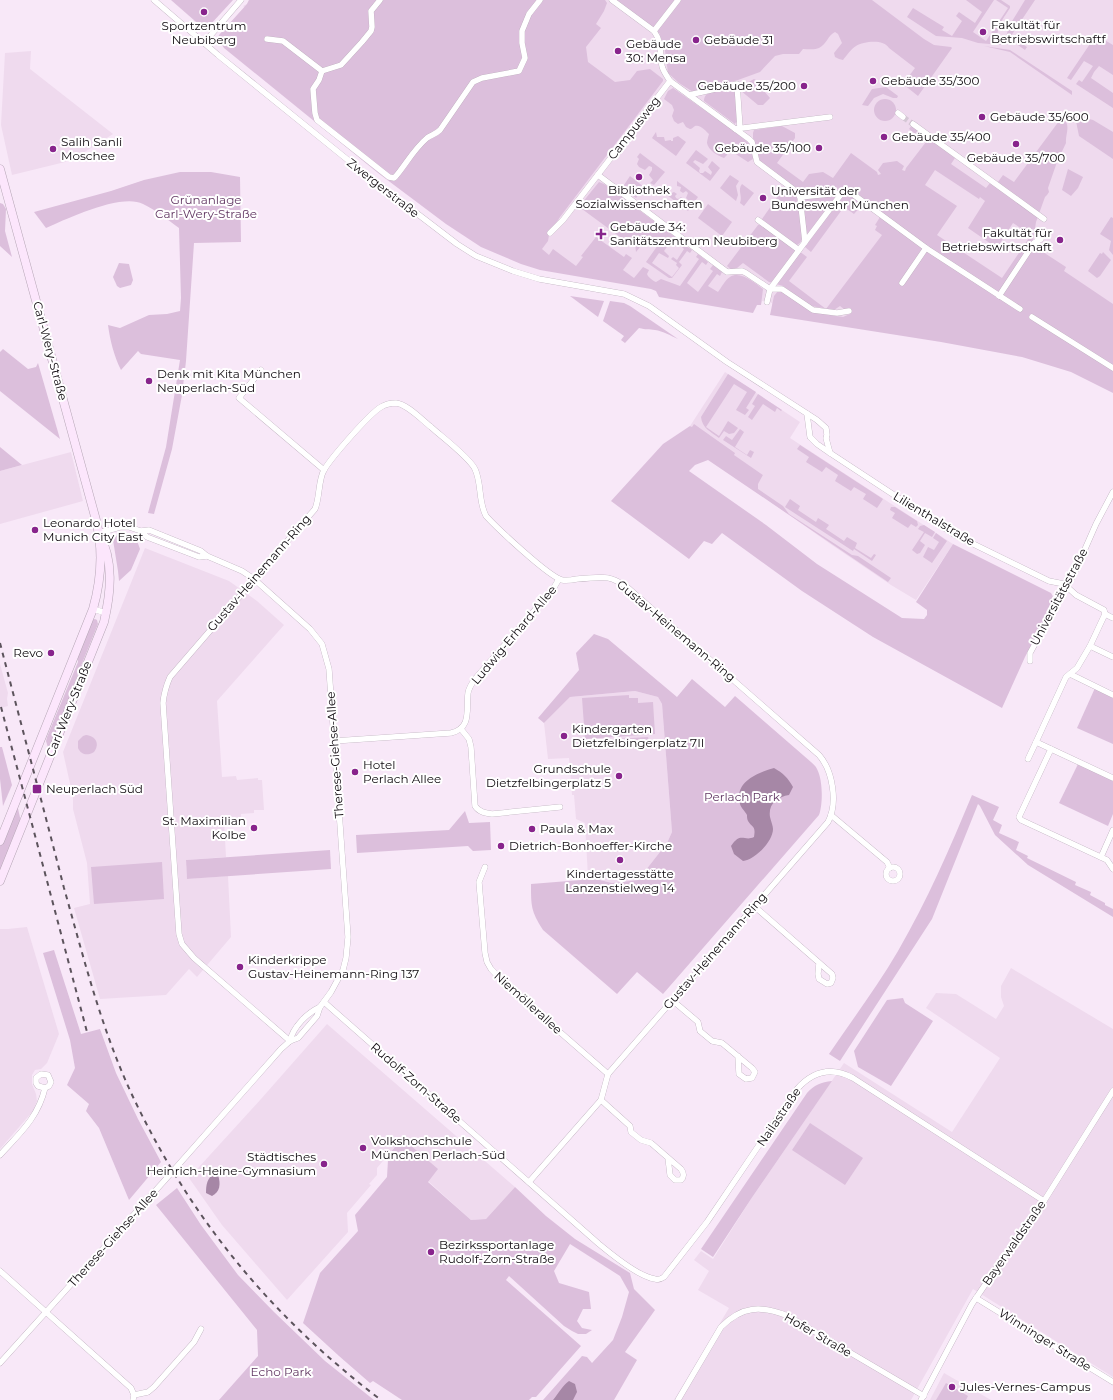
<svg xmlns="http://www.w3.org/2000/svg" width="1113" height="1400" font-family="Montserrat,sans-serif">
	<rect width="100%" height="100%" fill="#f8e8f8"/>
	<!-- built -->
	<g fill="#efdaee">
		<polygon points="249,0 1113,0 1113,383 1063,360 772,306 772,303 762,301 761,304 540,269 243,6 247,4"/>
		<polygon points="31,51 30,69 113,134 83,153 65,162 12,175 1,125 5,53"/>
		<polygon points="725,372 800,422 790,438 953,544 916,600 891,585 829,543 754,490 763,475 690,426"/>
		<polygon points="71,452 83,501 0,524 0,471"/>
		<polygon points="145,548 229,581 257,601 284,625 217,701 222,777 236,776 237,780 258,778 258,780 262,780 264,810 254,810 254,813 241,814 241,820 224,821 226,857 186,860 187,879 228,876 231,937 197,977 189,969 166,995 100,999 74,908 90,904 87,863 73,809 73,797 63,752"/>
		<polygon points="0,664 8,693 7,699 8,706 0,708"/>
		<polygon points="635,691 658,697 662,704 672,832 667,843 638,880 612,883 588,877 585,823 576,819 574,795 572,795 569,758 548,759 544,723 570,697"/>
		<polygon points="27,927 59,1034 47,1063 41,1069 35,1070 32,1075 32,1084 36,1094 37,1101 33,1111 0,1149 0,929 8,929"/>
		<polygon points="1011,968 1113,1029 1113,1377 973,1289 911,1400 674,1400 729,1308 698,1290 709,1271 694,1260 701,1251 713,1259 751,1199 844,1063 952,1132 1000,1058 926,1008 936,993 956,994 996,1019 1004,1006 1001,997 1001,986"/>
		<polygon points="327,1024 515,1187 486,1219 471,1220 428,1181 402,1138 377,1168 377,1175 369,1184 371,1185 347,1213 348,1232 287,1300 222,1225 189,1178 261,1099"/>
		<polygon points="944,1373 991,1400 930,1400"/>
	</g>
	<!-- green -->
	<g fill="#dcbfdc" fill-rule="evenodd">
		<polygon points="171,0 233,0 210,25 203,28"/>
		<path d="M249,0H605L607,3L604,11L596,24L601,28L586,47L588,62L615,82L630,80L637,71L650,69L663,79V81L560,217L549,235L548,241L542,249L549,255L553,249L576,266L583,257L581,256L596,237L624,257L626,254L632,258L623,270L634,278L643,267L649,270L647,274C648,277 653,281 656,282L661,279L680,286L699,259L696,257L698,254L708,262L706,265L702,262L687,283L698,292L713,271L710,269L713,265L722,272L720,276L717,274L708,286L718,292C721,288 725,280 730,277C740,270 755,283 763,289L761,305H757L753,313L659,297L656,291L651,289L540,270L521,264L481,247L446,224L378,173L224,48L218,39L219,35L247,4Z"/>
		<path d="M615,0H872L924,39L934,45L951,47L952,48L918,96L903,84L915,68L889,48C884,39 864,41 856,46C851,49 847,55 843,60L839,59L835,57L834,53L842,43L838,34L835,32C828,35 827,44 819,48C815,50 808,49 803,49L799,54H783L775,56L760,72L738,80L693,92L679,83L668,73L664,43L659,36L660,34Z"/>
		<path d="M966,0H994L973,32L986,41L1008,8L996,0H1001L1010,6V8C1003,19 992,32 1001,45L978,43L962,38L936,36L907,17L913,8L944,27L942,30L952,36L962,21L956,16L959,12L975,23L982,12Z"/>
		<polygon points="1025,0 1035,0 1011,36 1027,47 1025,50 1006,37 1009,26"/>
		<polygon points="1096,35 1113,45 1113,75 1099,66 1094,72 1091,78 1113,93 1113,108 1076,84 1079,80 1082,82 1093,66 1084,61 1071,80 1067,78"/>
		<polygon points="984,46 1010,50 1072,91 1072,95 1010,52"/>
		<polygon points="754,79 758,81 764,86 764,91 770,98 763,105 758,105 740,90 740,87"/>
		<path d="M735,87L738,123L736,122L735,124L704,101C704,97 706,94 709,93Z"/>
		<polygon points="886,87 898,96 897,98 893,98 883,94 874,98 868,106 862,105 872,89"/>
		<path d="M673,88L737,133L752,146L754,156L753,159L748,162L731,151H728L727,155L724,158C718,156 708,150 707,143C707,141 708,137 709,134C706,131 700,124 695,126C693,127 692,129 690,129L686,127L683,122L678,124L674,121L672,116L674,110L672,105L664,99L668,91Z"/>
		<circle cx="885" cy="110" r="11"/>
		<path d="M1062,117C1072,125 1065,134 1066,143L1057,162L1048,188L1049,192L1047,195L1045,197L1036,222L1033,241L1046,254L1066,267L1064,271L1113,304V393L1071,372L1022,357L941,342L770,315L774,296L778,291L782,292L809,310L811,312L843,317L850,314L840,306L834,310L811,306L783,286L769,282L743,263L737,268L732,270L728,267L727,266L758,225L763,224L807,257L789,281L826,309L882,235L875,230L877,226L875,225L880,217L863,204L854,214L844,207L811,252L805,247L807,236L802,194L759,160L753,143V133L754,130L782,126L795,133V138L777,163L803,182L809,174L823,172L833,178L851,153L877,172L878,175L881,174L878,170L883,163L897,161L904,166L902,170L905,171L906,168L926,142L909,129L912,125L955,158L951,164L986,188L990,183L995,186L1003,175L1014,182ZM935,170L979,199L980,197L985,201L968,228L997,248L1013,223L1031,235L1002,278L937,235L957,206L925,185Z"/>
		<polygon points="1081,117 1093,120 1113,132 1113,159 1079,136 1076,121"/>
		<polygon points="656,132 657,137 664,137 665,141 671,140 671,141 673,141 673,138 678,136 686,142 676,156 652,138"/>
		<polygon points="696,150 708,159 703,164 695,160 693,162 700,168 699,171 700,173 703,173 705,171 711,175 712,172 708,167 712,161 720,168 710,181 686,163"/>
		<polygon points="640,153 665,172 654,185 650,183 653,180 649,175 652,170 652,167 649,166 645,170 639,167 637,164 639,159 637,157"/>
		<polygon points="1068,169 1083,177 1078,188 1071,196 1062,190"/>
		<path d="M180,172H211L240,177L241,242L194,243L186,361L182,395L172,449L154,514L148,513L166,447L180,360L141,354L138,351L121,370C114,356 110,340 108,325L120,328L149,315L167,314L180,311L181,298L179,228C168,220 156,210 143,204C121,193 67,219 46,228L34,212L111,191L144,180Z"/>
		<polygon points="730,175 739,181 736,186 738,195 736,201 720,188"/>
		<polygon points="630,176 644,187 636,198 622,188"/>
		<polygon points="677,181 698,197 688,211 667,195 674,192 677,194 675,196 676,198 678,199 681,197 683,199 682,201 684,203 690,202 686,198 688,193 686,191 683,193 680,191 681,187 677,186"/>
		<polygon points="599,182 604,184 678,239 677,242 672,240 664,251 669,256 668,258 659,253 652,263 672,277 679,268 676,265 677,263 671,259 673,257 677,260 684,249 681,246 683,244 692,250 690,253 687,251 679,262 682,265 672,278 669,278 646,262 658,245 647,238 636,252 635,243 633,243 631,245 582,209 582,203"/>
		<path d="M742,184L754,193L744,206L740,203C743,196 737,190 742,184Z"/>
		<polygon points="786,188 796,194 797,197 803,237 800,243 797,245 763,221 762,219 783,189"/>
		<polygon points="0,203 3,204 6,209 5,231 12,257 0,246"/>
		<polygon points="708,204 732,222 722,236 698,218"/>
		<polygon points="1111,217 1113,218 1113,255 1109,250 1111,241 1100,234"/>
		<polygon points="1103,252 1111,260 1100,276 1097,278 1088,271 1100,253 1102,254"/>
		<polygon points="119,263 129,264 133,280 131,285 120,288 117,286 113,277"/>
		<polygon points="570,296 604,301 598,317"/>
		<path d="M610,301L624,303L630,306L678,339C671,336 663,331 655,330C649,329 646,330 639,328L625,343L621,340L624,336L603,321Z"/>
		<polygon points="3,349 28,369 36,367 38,363 60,439 0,391 0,352"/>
		<path d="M728,374L756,392L746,408L749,410L745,415L736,410L747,392L734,384L706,427L719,436L728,421L738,428L734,433L729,434L724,431L719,438C711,432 702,428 701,417Z"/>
		<polygon points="758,394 782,410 781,411 777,408 775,412 763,404 752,420 748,417 755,406 752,404"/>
		<polygon points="694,424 735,453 734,455 763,475 758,484 758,489 783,506 789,514 852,555 858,556 891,578 888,582 708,460 695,465 689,471 766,525 817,564 902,618 924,619 927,615 927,610 916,602 953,544 1051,593 1055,600 1025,657 1002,708 873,637 802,591 722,533 712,544 704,541 689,559 611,501 663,444 690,426 692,427"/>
		<polygon points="740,429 744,432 735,447 747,455 750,450 754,452 751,458 723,440 726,436 732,440"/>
		<polygon points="800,445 883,499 877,508 863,499 866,494 854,487 851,491 835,481 838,475 826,467 822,472 806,462 809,457 797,449"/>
		<polygon points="0,447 22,465 0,471"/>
		<polygon points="790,499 800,506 798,510 816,522 818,518 829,525 826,529 844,541 847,537 857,543 855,548 871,558 874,554 876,555 872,561 854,549 853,551 785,507"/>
		<polygon points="891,507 895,507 917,521 918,525 916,527 911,524 908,528 892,518 895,513 890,510"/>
		<polygon points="924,525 935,532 932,537 925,533 920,541 925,545 920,553 917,554 912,550 924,532 918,529 920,526"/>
		<polygon points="936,533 947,541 932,563 923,557 928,547 934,550 939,542 933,538"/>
		<polygon points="128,534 136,538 140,549 131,570 119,581 118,571 113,540 117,535"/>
		<polygon points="95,619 97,620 98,624 77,676 77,683 49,751 46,741 47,737 78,662 77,655 92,620"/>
		<path d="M594,634L608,639L677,697L692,679L725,707L735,696L811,762C813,764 816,766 817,769C823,780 823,804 819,815L663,994L637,972L617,994L543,930C531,911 531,906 531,884L581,880L588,877L612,883L638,880L667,843L672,832L662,704L658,697L635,691L570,697L544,723L538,718L579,670L576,653Z"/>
		<polygon points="1095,688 1113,697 1113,744 1077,728"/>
		<polygon points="629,695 629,698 638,698 638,703 653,702 655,734 585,739 582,698"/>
		<path d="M86,735C96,736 100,744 94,752C88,756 81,755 78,748V741L83,736Z"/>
		<polygon points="648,737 649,742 585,746 585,741"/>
		<polygon points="0,747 2,747 12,785 3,806 0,779"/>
		<polygon points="1078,764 1113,781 1113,814 1108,826 1059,803"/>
		<path d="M972,795L999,807L993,820L1002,825L999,833L1019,842L1016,850L1028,856L1027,858L1076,882L1075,885L1091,892L1090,895L1105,903V905L1113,909V917L1028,865L995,835L980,806L978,804L932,919L840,1061L829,1054C852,1020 877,987 898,951C927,901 950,848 972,795Z"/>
		<polygon points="17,804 21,822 0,875 0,846"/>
		<polygon points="465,811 469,823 490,822 491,850 473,851 468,846 357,853 356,835 449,830"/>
		<polygon points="330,850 331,869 187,879 186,860"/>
		<polygon points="162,862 164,899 94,904 91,867"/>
		<polygon points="54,950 81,1034 100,1029 116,1073 138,1119 161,1162 129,1200 99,1128 86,1111 89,1104 67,1085 75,1068 70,1040 43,953"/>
		<polygon points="903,998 905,1003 933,1021 891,1086 858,1067 854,1051 887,1000"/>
		<path d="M832,1081L751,1199L713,1257L701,1249L807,1093C814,1085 821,1082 832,1081Z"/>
		<polygon points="810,1123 863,1158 845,1185 792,1150"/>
		<polygon points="402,1138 438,1169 428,1182 471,1220 486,1219 515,1187 546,1216 575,1239 630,1273 634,1289 655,1310 625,1352 637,1360 614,1400 543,1400 582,1356 587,1357 592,1363 613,1340 622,1317 629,1292 620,1276 570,1244 554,1271 559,1283 589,1292 591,1309 583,1309 577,1321 582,1328 592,1330 586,1334 578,1334 572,1331 564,1326 509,1276 506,1280 581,1346 536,1397 532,1397 529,1400 402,1400 373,1381 370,1383 339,1356 303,1323 320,1273 358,1231 355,1215 387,1177 388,1160 386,1158"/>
		<polygon points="177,1188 201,1225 238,1275 274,1312 325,1361 374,1400 219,1400 258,1356 257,1330 156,1205"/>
		<polygon points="946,1383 968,1396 966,1400 936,1400"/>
	</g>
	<!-- water -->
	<g fill="#a687a6">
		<path d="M774,768C783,773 788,778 793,787L789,795C777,797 768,804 770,817C771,821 773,826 773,829C773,842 754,860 743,861L734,854L731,846C741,831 744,842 754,837C756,825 752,828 748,821C747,819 747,817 747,815C745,811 741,808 740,804C734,782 757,773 774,768Z"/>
		<path d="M214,1174L218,1175C221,1184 220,1192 212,1196L206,1193C206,1185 207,1178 214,1174Z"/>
		<path d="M569,1381L575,1384L577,1392L573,1400H553C558,1394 562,1386 569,1381Z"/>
	</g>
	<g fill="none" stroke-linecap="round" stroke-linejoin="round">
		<!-- minor-tunnel -->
		<polyline stroke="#d5c7d5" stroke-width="5.5" stroke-dasharray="5.5 3" stroke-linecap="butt" points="903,117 913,124"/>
		<!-- minor casing -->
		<g stroke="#b5a6b5" stroke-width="6">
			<g id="minor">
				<polyline points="154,0 218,55 364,173 457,244 476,256 513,271 539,279 624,294 649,306 727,362 817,420 826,428 827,435 826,438 830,453"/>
				<path d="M380,0L371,11L372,27L371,31L362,42L341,65L322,71L319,80L313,89L315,113L317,120L389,177L394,178L396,176C406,164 414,149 427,138C431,135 436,134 440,130L473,82L482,78L519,71L525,58L522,43V31L529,14L540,0"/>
				<path d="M612,0L654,31C663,44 659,52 662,66C663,71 667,76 670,81L749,139L752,142L757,162L797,192L800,197L805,242L770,289L767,302"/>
				<polyline points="654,31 678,0"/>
				<polyline points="267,39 283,41 322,71"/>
				<polyline points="204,43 241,0"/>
				<polyline points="689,95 737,84 740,128"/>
				<polyline points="898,113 903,117"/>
				<polyline points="913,124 1044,219"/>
				<polyline points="735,129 830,117"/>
				<polyline points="598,175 727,272 742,271 746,273 770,289 782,289 813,310 837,313 849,311"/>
				<polyline points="800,197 850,192 926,248 1020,309"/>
				<polyline points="758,220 799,250"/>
				<polyline points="550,233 563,220 670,81"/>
				<polyline points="805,242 842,193"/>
				<polyline points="902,283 926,248"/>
				<polyline points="999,296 1034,243 1041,239"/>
				<polyline points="1032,317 1113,368"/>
				<polyline points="261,370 239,398 324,470"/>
				<polyline points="807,414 810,437 817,444 830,453 955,535 1049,581 1064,584"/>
				<polyline points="99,533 120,527 129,527 141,531 147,537 199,557 207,556"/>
				<polyline points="1064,584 1076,595 1104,610 1105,614 1090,646 1077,668 1066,677 1036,742 1051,749 1019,817 1021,820 1107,860 1113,869"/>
				<polyline points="1064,584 1071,579 1074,574 1096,524 1113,492"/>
				<polyline points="93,609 106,613"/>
				<polyline points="1105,614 1113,618"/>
				<polyline points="1090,646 1113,657"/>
				<polyline points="1030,661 1030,653 1061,597 1064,590 1064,584"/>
				<polyline points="1070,674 1113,695"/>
				<path d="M461,729L469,739L471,747L475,806C479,812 485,813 492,814L560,807"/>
				<path d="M334,741L451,733C472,728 466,710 468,693C469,688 472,683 475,679L553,589L559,579"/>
				<polyline points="1051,749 1113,778"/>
				<polyline points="1028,759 1036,742"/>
				<polyline points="831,815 887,862 890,868"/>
				<polyline points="1101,857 1113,830"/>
				<circle cx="893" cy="874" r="7"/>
				<polyline points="485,867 479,882 485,953 487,962 491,969 506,985 608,1074"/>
				<polyline points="754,906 832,974 833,978 831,983 827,984 819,979 818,974 819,963"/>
				<polyline points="672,1000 698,1022 700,1031 712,1041 722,1043 752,1068 755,1072 752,1078 746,1079 739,1074 738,1056"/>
				<path d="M324,1002L599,1244C611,1254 640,1277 655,1279C658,1280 661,1279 664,1277L707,1222L797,1089C813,1071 831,1066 853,1078L1044,1201"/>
				<path d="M290,1041L194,958L182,944L179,934L163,703C164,693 166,686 170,677L315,509C320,497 318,481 324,470C331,458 369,414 381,407C386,404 391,403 396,403C407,404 422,420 431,427C442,437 469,457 475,469C482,484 478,501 486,516C497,528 548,576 562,580C567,581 572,580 577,579C600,578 607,573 627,587L819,755C833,771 838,803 828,822L608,1074L601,1100L529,1182"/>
				<path d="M290,1041C293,1027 307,1013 320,1007"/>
				<path d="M601,1100L630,1126L631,1132L641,1140L651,1143L681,1169C684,1173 684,1177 681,1180H675L670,1175L668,1158"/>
				<path d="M0,1155C19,1134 38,1118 45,1088L49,1086L51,1082L48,1075L41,1074L36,1078V1083L38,1086L45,1088"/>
				<polyline points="0,1271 131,1388 134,1395 133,1400"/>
				<polyline points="976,1298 1113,1382"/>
				<polyline points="0,1363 165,1180 281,1049 290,1041 298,1038 317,1016 320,1007 331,992 343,970 346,958 348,937 329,669 322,644 310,629 254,579 242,571 207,556 201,551 149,530 141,531"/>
				<polyline points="134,1395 148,1392 154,1387 194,1342 201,1329"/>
				<path d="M678,1400L721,1327C742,1306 761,1305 788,1316L924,1396"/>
				<polyline points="921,1400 972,1304 993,1273 1044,1201 1113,1091"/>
			</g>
		</g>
		<!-- secondary casing -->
		<g stroke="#b5a6b5" stroke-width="9">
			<g id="secondary">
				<path d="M0,169L96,520C103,549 101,581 93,609L0,841"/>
				<path d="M0,881L104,622C111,592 114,561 99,533"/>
			</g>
		</g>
		<!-- minor -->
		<use href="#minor" stroke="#fff" stroke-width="5.5"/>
		<!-- secondary -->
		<use href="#secondary" stroke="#fce6fc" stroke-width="8"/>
		<!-- rail -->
		<g stroke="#5c535c" stroke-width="2" stroke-dasharray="5 5" stroke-linecap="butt">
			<path d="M0,643C21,724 43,806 64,888C84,959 102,1032 134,1099C193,1222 273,1318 381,1400"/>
			<polyline points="1,707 87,1032"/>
		</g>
	</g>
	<!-- markers -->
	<g fill="#88248c" stroke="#fff" stroke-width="1.5">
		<circle cx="204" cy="12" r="4"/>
		<circle cx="983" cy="32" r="4"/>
		<circle cx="696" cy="40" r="4"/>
		<circle cx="618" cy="51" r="4"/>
		<circle cx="873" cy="81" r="4"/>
		<circle cx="804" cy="86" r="4"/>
		<circle cx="982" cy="117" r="4"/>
		<circle cx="884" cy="137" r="4"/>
		<circle cx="1016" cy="144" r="4"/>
		<circle cx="819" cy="148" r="4"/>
		<circle cx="53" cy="149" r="4"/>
		<circle cx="639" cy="177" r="4"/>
		<circle cx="763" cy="198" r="4"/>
		<path d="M599 228h4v4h4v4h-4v4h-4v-4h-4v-4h4z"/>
		<circle cx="1060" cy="240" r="4"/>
		<circle cx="149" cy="381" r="4"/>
		<circle cx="35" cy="530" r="4"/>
		<circle cx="51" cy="653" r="4"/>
		<circle cx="564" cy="736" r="4"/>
		<circle cx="355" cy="772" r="4"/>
		<circle cx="619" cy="776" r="4"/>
		<rect x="32" y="784" width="10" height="10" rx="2"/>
		<circle cx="254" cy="828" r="4"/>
		<circle cx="532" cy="829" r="4"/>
		<circle cx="501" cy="846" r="4"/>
		<circle cx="620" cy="860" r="4"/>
		<circle cx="240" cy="967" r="4"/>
		<circle cx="363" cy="1148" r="4"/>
		<circle cx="324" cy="1164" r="4"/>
		<circle cx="431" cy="1252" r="4"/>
		<circle cx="952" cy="1387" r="4"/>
	</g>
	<g text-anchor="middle" stroke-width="4" stroke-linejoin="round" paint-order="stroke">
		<!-- poi labels -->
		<g font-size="12" fill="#0f0a0f" stroke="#fff" text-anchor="start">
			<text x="991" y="29">Fakultät für<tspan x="991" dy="14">Betriebswirtschaftf</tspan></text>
			<text x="204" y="30" text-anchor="middle">Sportzentrum<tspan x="204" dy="14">Neubiberg</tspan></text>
			<text x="704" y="44">Gebäude 31</text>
			<text x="626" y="48">Gebäude<tspan x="626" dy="14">30: Mensa</tspan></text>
			<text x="881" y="85">Gebäude 35/300</text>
			<text x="796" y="90" text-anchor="end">Gebäude 35/200</text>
			<text x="990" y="121">Gebäude 35/600</text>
			<text x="892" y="141">Gebäude 35/400</text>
			<text x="61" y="146">Salih Sanli<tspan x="61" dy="14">Moschee</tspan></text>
			<text x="811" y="152" text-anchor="end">Gebäude 35/100</text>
			<text x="1016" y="162" text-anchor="middle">Gebäude 35/700</text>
			<text x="639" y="194" text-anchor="middle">Bibliothek<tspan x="639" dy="14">Sozialwissenschaften</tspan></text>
			<text x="771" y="195">Universität der<tspan x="771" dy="14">Bundeswehr München</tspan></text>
			<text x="610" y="231">Gebäude 34:<tspan x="610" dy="14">Sanitätszentrum Neubiberg</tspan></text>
			<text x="1052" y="237" text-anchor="end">Fakultät für<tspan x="1052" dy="14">Betriebswirtschaft</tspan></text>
			<text x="157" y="378">Denk mit Kita München<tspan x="157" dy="14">Neuperlach-Süd</tspan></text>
			<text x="43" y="527">Leonardo Hotel<tspan x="43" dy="14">Munich City East</tspan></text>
			<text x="43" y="657" text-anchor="end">Revo</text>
			<text x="572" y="733">Kindergarten<tspan x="572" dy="14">Dietzfelbingerplatz 7II</tspan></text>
			<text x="363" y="769">Hotel<tspan x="363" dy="14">Perlach Allee</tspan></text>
			<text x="611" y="773" text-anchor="end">Grundschule<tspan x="611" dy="14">Dietzfelbingerplatz 5</tspan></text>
			<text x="46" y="793">Neuperlach Süd</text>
			<text x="246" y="825" text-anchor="end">St. Maximilian<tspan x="246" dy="14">Kolbe</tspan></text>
			<text x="540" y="833">Paula &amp; Max</text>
			<text x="509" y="850">Dietrich-Bonhoeffer-Kirche</text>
			<text x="620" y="878" text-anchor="middle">Kindertagesstätte<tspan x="620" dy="14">Lanzenstielweg 14</tspan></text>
			<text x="248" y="964">Kinderkrippe<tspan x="248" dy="14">Gustav-Heinemann-Ring 137</tspan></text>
			<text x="371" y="1145">Volkshochschule<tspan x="371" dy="14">München Perlach-Süd</tspan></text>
			<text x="316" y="1161" text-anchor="end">Städtisches<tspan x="316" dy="14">Heinrich-Heine-Gymnasium</tspan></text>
			<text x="439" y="1249">Bezirkssportanlage<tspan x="439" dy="14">Rudolf-Zorn-Straße</tspan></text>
			<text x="960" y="1391">Jules-Vernes-Campus</text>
		</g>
		<!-- street labels -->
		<g font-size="12" fill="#0f0a0f" stroke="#fff">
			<text transform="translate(634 128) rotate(-52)" y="4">Campusweg</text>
			<text transform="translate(383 188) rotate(38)" y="4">Zwergerstraße</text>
			<text transform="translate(50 351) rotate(75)" y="4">Carl-Wery-Straße</text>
			<text transform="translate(934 519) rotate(31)" y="4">Lilienthalstraße</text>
			<text transform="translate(259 573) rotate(-49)" y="4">Gustav-Heinemann-Ring</text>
			<text transform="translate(1059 597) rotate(-62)" y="4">Universitätsstraße</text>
			<text transform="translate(676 631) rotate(40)" y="4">Gustav-Heinemann-Ring</text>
			<text transform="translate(514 635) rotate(-50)" y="4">Ludwig-Erhard-Allee</text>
			<text transform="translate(69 709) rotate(-68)" y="4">Carl-Wery-Straße</text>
			<text transform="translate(335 755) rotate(-94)" y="4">Therese-Giehse-Allee</text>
			<text transform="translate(715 951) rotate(-49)" y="4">Gustav-Heinemann-Ring</text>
			<text transform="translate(528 1003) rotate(42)" y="4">Niemöllerallee</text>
			<text transform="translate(416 1083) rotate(41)" y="4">Rudolf-Zorn-Straße</text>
			<text transform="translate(779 1117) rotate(-56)" y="4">Nailastraße</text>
			<text transform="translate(113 1238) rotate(-48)" y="4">Therese-Giehse-Allee</text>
			<text transform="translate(1014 1243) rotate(-55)" y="4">Bayerwaldstraße</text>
			<text transform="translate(818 1335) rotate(30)" y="4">Hofer Straße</text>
			<text transform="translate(1045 1340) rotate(32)" y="4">Winninger Straße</text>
		</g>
		<!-- park labels -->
		<g font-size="12" fill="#623763" stroke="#fff">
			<text x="206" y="204">Grünanlage<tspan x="206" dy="14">Carl-Wery-Straße</tspan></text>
			<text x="742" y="801">Perlach Park</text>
			<text x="281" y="1376">Echo Park</text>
		</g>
	</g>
</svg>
